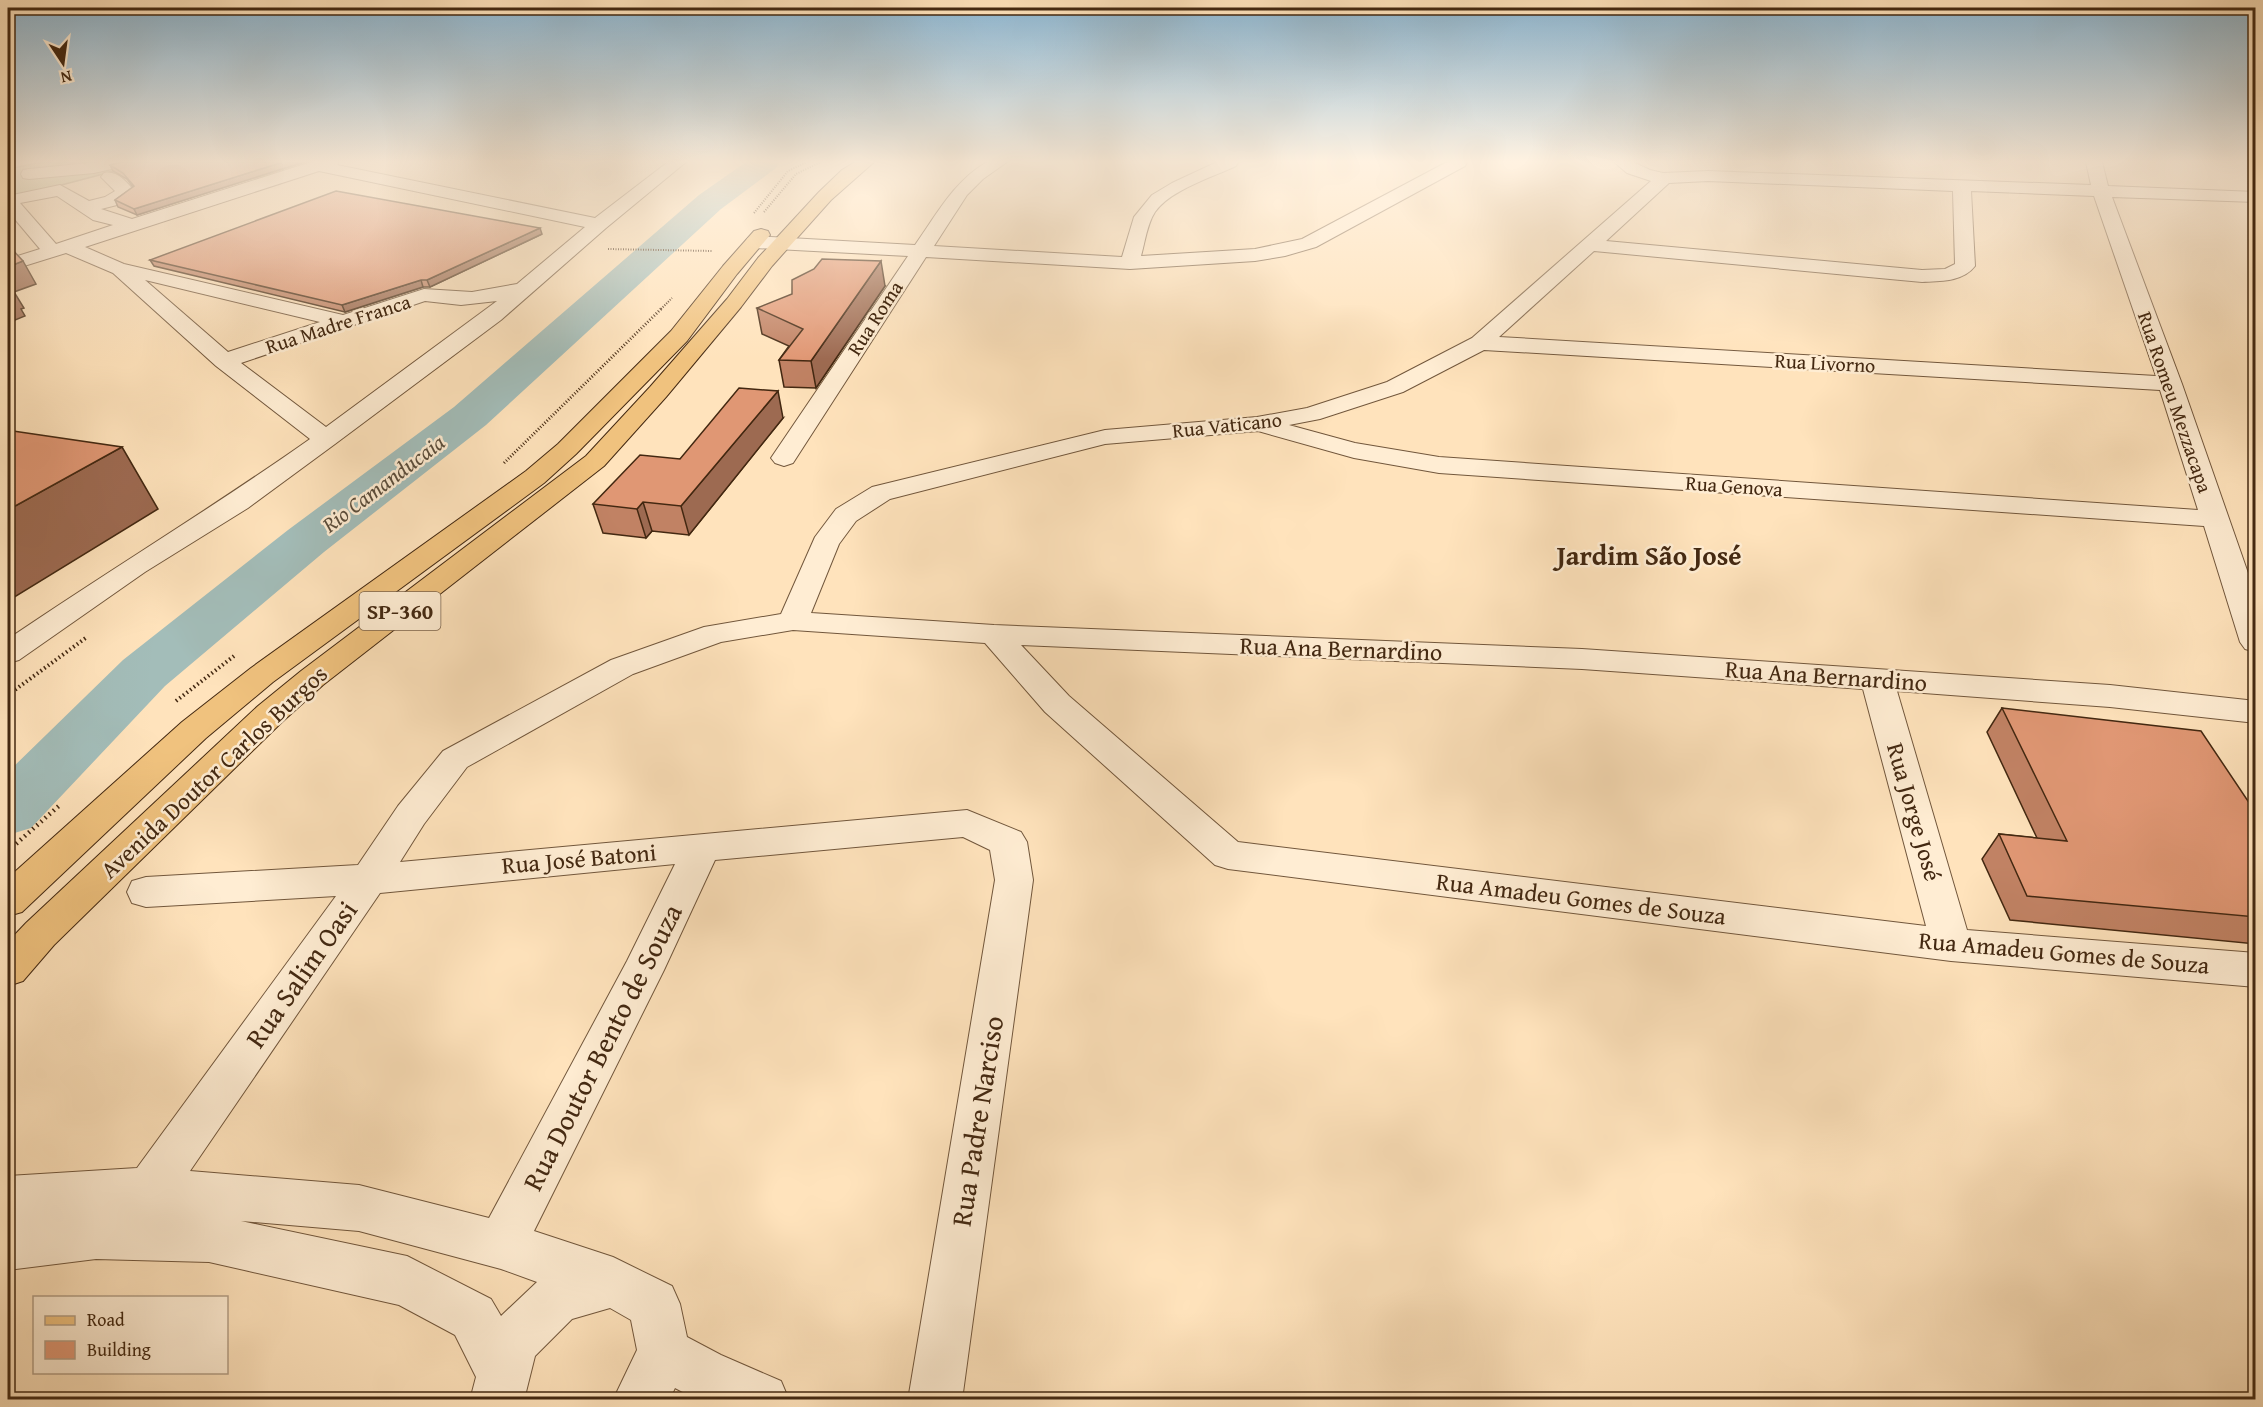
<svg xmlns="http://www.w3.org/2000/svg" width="2263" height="1407" font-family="'Gentium Book Plus',serif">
	<rect width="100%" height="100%" fill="#ffe3bc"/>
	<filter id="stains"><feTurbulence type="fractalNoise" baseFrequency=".00333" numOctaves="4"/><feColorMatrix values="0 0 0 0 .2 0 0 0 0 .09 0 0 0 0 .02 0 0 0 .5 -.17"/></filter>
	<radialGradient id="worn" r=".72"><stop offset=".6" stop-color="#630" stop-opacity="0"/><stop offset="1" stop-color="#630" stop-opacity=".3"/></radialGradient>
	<!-- green -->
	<polygon fill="#bcc493" stroke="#807652" stroke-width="1.5" points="42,162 149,162 8,199 8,169"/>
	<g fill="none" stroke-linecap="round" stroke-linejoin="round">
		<!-- river -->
		<polygon fill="#a3bdb9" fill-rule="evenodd" points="746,162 780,162 776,168 721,209 486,425 324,552 165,686 31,828 8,835 8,772 123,660 288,530 454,407 699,195"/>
		<!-- minor casing -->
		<g stroke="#72573c" stroke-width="2">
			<g id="minor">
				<polygon points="99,162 127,162 125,166 94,173 29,179 23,178 21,174 23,170 29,169"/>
				<path d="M311,162H339L337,165L595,218L668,162H686L606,228L501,320L335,444L248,508L145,572L19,660L8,663V639C108,571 211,509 310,439L216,366L113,273L66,253L8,271V259L40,249L8,211V196L60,185L89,201L105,197L115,191L101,177L104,173C117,170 127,182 135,192L117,205L101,209L132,219ZM319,171L585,227L517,284L472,292L424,289L343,315L124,264L85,247ZM57,196L93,220L113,225L56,244L20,203ZM145,280L320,322L228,352ZM425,301L461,305L497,301L326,427L241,363Z"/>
				<path d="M987,162H1007L983,179L967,195L934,246L1122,257L1134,217L1152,195L1172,183L1217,162H1238L1236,166C1213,177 1170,190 1155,212C1147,224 1145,242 1141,256L1255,249L1302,239L1447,162H1467L1465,166L1316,247L1285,256L1255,261L1130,269L926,257L793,463L784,466L775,463L771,458L908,256L755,248L748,246L745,242L748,238L755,236L915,245C937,214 954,181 987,162Z"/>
				<path d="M1614,162H1633L1650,170L1663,173L1708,171L2091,185L2086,162H2102L2108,186L2256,192V202L2112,197L2182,384L2256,596V652L2245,649L2240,642L2204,526L1439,473L1354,458L1258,431L1105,444L890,499L856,521L839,544L811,613L994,625L1582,649L2110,685L2256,701V723L2110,707L1897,691L1967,930L2256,953V987L1951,961L1228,869L1215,865L1045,712L985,643L793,630L721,642L633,674L467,767L424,824L400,862L967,810L1021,832L1027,842L1033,880L962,1400H908L995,880L990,850L963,837L715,860L664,970L534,1231L613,1257L672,1286L680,1304L687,1337L721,1355L781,1381L789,1400H698L675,1388L669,1400H613L637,1350L631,1320L610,1308L572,1319L535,1356L524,1400H470L476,1377L455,1335L399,1305L209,1262L96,1259L8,1270V1176L137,1168L336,896L146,907L132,903L127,892L132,881L146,877L358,865L398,806L443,751L611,660L704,627L781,614L815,537L836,509L872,487L1105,430L1257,417L1307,408L1387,382L1472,338L1651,181L1627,173ZM1708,181L1953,191L1955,264L1945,269L1922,270L1606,241L1669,183ZM1971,191L2094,196L2156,376L1499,337L1594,251L1922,282C1940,281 1963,282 1975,266ZM1484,350L2160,390L2198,510L1439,457L1355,443L1289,425L1320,419L1403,392ZM1021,645L1582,669L1863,689L1926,926L1238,842L1069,696ZM675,864L627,961L489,1218L359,1185L190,1171L380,893ZM241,1221L359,1231L501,1269L537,1282L501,1316L491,1299L407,1256Z"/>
			</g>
		</g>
		<!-- major casing -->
		<g stroke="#432811" stroke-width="2">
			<g id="major">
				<polygon points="855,162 874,162 831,200 772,266 741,307 666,397 604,466 323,685 282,722 54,945 23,981 8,986 8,942 26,923 258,706 301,671 586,456 650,387 727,299 758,258 819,192 842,170"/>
				<polygon points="761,229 768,231 770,235 737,274 687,341 576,454 544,483 273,682 206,738 22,912 8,916 8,878 182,722 251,668 526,471 558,444 671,331 723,266 754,231"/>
			</g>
		</g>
		<!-- path-far3 -->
		<g stroke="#432811" stroke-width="2" stroke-dasharray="1 1.5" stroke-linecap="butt">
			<polyline points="764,212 796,174 821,162"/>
			<polyline points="754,213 788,171 807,162"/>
			<polyline points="608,249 712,251"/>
			<polyline points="661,309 672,298"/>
		</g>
		<!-- path-far2 -->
		<polyline stroke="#432811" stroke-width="3" stroke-dasharray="1 2" stroke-linecap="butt" points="504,463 662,308"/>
		<!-- path-far1 -->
		<g stroke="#432811" stroke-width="4" stroke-dasharray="1.5 3" stroke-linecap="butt">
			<polyline points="8,695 87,637"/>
			<polyline points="176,701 234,656"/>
		</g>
		<!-- path -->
		<polyline stroke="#432811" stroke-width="4.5" stroke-dasharray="1.5 4" stroke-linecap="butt" points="8,851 61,804"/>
		<!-- minor -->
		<use href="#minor" fill="#ffedd3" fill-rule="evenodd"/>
		<!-- major -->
		<use href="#major" fill="#f0c27e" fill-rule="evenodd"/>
	</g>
	<!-- wall -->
	<g fill="#c18264" stroke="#432811" stroke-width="1.5">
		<polygon points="122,162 304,162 137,215 118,207 115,200 133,187 127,179 113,171 110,165"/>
		<polygon points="542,234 430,287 423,287 345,312 154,266 150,260"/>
		<polygon points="885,286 816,388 784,387 779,360 789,346 762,334 757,308"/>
		<polygon points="783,418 689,535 652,531 646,538 603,533 593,504 680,459"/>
		<polygon points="2002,708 2256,813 2256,944 2010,920 1982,859 1999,834 2037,838 1987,732"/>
	</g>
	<!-- shaded-wall -->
	<g fill="#9d6a51" stroke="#432811" stroke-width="1.5">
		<polygon points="283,162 304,162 137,215 134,209"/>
		<polygon points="540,228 542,234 430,287 427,280"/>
		<polygon points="23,261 36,284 14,292 24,308 21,309 25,316 8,323 8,267"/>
		<polygon points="881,261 885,286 816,388 811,361"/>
		<polygon points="421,280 423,287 345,312 342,305"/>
		<polygon points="778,391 783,418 689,535 681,506"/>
		<polygon points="122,447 158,509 8,601 8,510"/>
		<polygon points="643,502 652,531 646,538 637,509"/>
	</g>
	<!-- building -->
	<g fill="#e09774" stroke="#432811" stroke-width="1.5">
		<polygon points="122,162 283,162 134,209 115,200 134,186 123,173 110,165"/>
		<polygon points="336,191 540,228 427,280 421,280 342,305 150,260"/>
		<polygon points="8,247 10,247 23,261 8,267"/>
		<polygon points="822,259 881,261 811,361 779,360 803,329 757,308 792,294 792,280 814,269"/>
		<polygon points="739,388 778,391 681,506 643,502 637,509 593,504 640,455 680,459"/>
		<polygon points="13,431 122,447 8,510 8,434"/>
		<polygon points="2002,708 2201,731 2256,813 2256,917 2027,896 1999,834 2067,841"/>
	</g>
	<!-- sky -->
	<linearGradient id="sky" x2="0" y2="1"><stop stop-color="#8cb8d5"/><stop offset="0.45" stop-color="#fff2e1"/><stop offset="1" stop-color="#fff2e1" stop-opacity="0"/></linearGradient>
	<rect width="2263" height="359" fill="url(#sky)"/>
	<g text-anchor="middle" stroke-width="5" stroke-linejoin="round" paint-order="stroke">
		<!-- far-street labels -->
		<g font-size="20" fill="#432811" stroke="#ffedd3">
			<text transform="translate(875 318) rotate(-57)" y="7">Rua Roma</text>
			<text transform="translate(338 324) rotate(-18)" y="7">Rua Madre Franca</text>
			<text transform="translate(1825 363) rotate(3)" y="7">Rua Livorno</text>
			<text transform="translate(2175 402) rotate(71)" y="7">Rua Romeu Mezzacapa</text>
			<text transform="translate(1227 425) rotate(-6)" y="7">Rua Vaticano</text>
			<text transform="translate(1734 486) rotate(4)" y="7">Rua Genova</text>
		</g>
		<!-- far-water labels -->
		<g font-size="22" font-style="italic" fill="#5b4d3b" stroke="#ffedd3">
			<text transform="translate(383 483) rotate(-37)" y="8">Rio Camanducaia</text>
		</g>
		<!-- shield labels -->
		<rect fill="#ffedd3" stroke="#7b634b" stroke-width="1.5" x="359.5" y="592" width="81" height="38" rx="4.5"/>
		<g font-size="22" font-weight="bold" fill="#432811">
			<text x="400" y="619">SP-360</text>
		</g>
		<!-- street labels -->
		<g font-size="24" fill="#432811" stroke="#ffedd3">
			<text transform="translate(1341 649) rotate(2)" y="8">Rua Ana Bernardino</text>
			<text transform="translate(1826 676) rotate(4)" y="8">Rua Ana Bernardino</text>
			<text transform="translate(214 772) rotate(-43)" y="8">Avenida Doutor Carlos Burgos</text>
			<text transform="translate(1914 812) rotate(74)" y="8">Rua Jorge José</text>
			<text transform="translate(579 859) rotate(-5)" y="8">Rua José Batoni</text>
			<text transform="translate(1581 899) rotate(7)" y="8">Rua Amadeu Gomes de Souza</text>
			<text transform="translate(2064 953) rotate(5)" y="8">Rua Amadeu Gomes de Souza</text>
		</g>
		<!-- quarter labels -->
		<g font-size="27" font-weight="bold" fill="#432811" stroke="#ffedd3">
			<text x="1649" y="565">Jardim São José</text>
		</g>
		<!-- near-street labels -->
		<g font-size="28" fill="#432811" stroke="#ffedd3">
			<text transform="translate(301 974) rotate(-55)" y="10">Rua Salim Oasi</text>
			<text transform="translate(602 1047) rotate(-63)" y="10">Rua Doutor Bento de Souza</text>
			<text transform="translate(977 1121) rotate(-81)" y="10">Rua Padre Narciso</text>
		</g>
	</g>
	<!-- margin -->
	<rect width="2263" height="1407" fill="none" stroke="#ffe3bc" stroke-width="30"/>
	<rect x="9" y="9" width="2245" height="1389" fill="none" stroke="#432811" stroke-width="3"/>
	<rect x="15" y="15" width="2233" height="1377" fill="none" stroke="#432811" stroke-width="1.5"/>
	<!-- legend -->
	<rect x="33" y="1296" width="195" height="78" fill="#ffedd3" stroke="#b49e85" stroke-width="1.5"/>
	<rect x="45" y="1316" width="30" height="9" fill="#f0c27e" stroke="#b49e85" stroke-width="1.5"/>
	<text x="87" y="1326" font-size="18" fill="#432811">Road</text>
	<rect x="45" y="1341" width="30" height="18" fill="#e09774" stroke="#b49e85" stroke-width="1.5"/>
	<text x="87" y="1356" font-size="18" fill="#432811">Building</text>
	<!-- north arrow -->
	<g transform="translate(63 63) rotate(167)" stroke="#ffedd3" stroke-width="4.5" paint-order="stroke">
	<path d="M0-4.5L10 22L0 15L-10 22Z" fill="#432811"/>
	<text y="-9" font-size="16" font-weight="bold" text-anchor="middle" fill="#432811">N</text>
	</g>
	<rect width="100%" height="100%" filter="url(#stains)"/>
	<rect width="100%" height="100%" fill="url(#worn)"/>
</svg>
